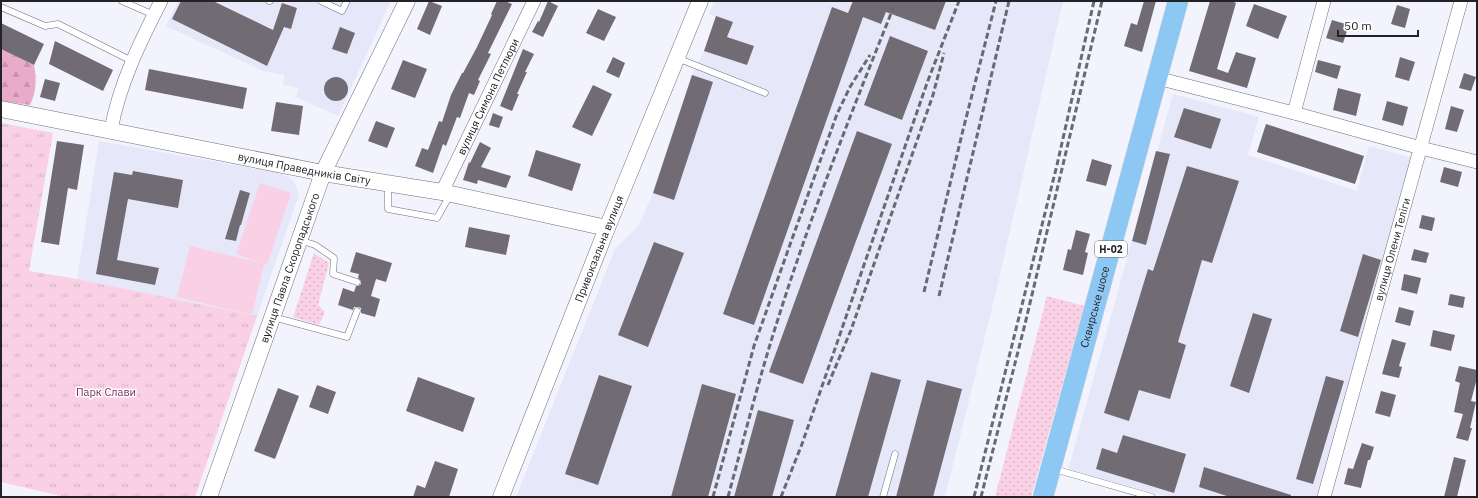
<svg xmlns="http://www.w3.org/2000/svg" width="1478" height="498" font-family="'IBM Plex Sans',sans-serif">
	<defs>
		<pattern id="grass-dots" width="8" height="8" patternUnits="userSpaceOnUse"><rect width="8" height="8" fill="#fad0e5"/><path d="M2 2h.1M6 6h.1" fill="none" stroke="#d6b2c4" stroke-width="1.8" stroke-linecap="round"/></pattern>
		<pattern id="forest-firs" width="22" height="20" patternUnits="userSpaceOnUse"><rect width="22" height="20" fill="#e8abca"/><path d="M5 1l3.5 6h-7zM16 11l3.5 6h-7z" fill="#c793ae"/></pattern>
		<pattern id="park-tufts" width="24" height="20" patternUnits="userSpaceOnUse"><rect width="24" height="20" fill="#fad0e5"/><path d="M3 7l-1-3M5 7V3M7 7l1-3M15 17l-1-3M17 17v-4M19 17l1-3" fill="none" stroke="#d6b2c4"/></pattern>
	</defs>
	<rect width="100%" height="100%" fill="#f2f3fd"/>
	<!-- built -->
	<g fill="#e6e8fa">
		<polygon points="178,1 391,1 338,116 296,97 298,88 283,85 284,75 263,71 166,26"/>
		<polygon points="714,1 1063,1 996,292 945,497 516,497 615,249 639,225 653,193 692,75 704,51 716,17 709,14"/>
		<polygon points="1173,94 1259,117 1248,155 1357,191 1369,146 1413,158 1320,497 1168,497 1068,470"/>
		<polygon points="99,141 279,173 287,176 293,181 297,188 299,195 257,316 77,279"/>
	</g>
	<!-- grass -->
	<g fill="url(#grass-dots)">
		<polygon points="314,253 329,263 318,305 325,312 319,325 293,317"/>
		<polygon points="1047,296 1084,306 1031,497 995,497"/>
	</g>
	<!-- forest -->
	<path fill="url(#forest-firs)" d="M1,49L34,65C37,80 36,92 30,105L1,101Z"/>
	<!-- park -->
	<polygon fill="url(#park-tufts)" points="1,123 53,133 29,271 77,279 257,316 195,497 65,497 1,482"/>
	<!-- garden -->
	<polygon fill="#fad0e5" points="260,183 291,193 267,265 264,264 252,315 177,297 190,246 261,263 236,254"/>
	<!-- building -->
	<g fill="#716c74">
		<polygon points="181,1 213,1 273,30 282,3 297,8 291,29 284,27 267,66 172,19"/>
		<polygon points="429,1 442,6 430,35 417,29"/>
		<polygon points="497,1 505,1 512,4 488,53 491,54 478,80 480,81 474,95 469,93 460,118 457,117 446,146 443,144 433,173 415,166 422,148 428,150 439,121 442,122 451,95 462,73 463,73 477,47 492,15 491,14"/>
		<polygon points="548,1 558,6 543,37 532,32 538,21 539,22"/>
		<polygon points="853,1 946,1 935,30 886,12 881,24 863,17 754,325 723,314 832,7 848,13"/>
		<polygon points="1144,1 1156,1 1142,52 1124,46 1131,23 1137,25"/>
		<polygon points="1210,1 1231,1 1236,3 1217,69 1228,73 1236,52 1256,58 1247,88 1189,71"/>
		<polygon points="1254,4 1287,16 1278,39 1246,26"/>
		<polygon points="1397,5 1410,9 1405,28 1391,24"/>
		<polygon points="598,9 616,17 604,41 586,33"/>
		<polygon points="716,16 733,22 727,37 754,46 747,65 704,51"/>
		<polygon points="1332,20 1349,25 1343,43 1326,38"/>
		<polygon points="1,23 44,44 34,65 1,49"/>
		<polygon points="340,27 355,33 347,54 332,49"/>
		<polygon points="890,36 928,51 902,120 864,105"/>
		<polygon points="55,41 113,70 103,91 49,64"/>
		<polygon points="523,49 534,54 525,72 527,72 517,94 519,94 512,111 500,106"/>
		<polygon points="613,57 625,63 619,78 606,72"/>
		<polygon points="1400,57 1415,62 1409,81 1395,77"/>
		<polygon points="403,60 427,69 415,98 391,89"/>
		<polygon points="1318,60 1341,66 1337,79 1315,72"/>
		<polygon points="149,69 247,88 243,109 145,90"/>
		<polygon points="1464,73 1476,77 1471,91 1459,88"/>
		<polygon points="692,75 713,82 674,200 653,193"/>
		<circle cx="336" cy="89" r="12"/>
		<polygon points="45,79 60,83 55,101 40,97"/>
		<polygon points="593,85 612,94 592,136 572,127"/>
		<polygon points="1338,88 1361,94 1356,116 1333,110"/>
		<polygon points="1387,101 1408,107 1403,126 1382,120"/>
		<polygon points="276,102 303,106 299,135 271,131"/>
		<polygon points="1451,106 1464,110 1457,132 1445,129"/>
		<polygon points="1184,108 1221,119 1211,149 1174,137"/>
		<polygon points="493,113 503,117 499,128 489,125"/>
		<polygon points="376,121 395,128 387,148 368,141"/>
		<polygon points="1266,124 1364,156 1355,184 1257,152"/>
		<polygon points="857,131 892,144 803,384 769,372"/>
		<polygon points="57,141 84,145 77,190 68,188 59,245 41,242"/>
		<polygon points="480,142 491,148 481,167 511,176 506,188 478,180 477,184 463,180 469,162 470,163"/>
		<polygon points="536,150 581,164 572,191 528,176"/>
		<polygon points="1156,151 1170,154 1146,245 1132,241"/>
		<polygon points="1092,159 1112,165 1106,186 1086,181"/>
		<polygon points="1187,166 1239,181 1212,263 1202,260 1178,342 1186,345 1170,399 1139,390 1129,421 1104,413 1148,269 1153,271"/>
		<polygon points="1444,167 1462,172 1458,187 1440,182"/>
		<polygon points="133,171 183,180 178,208 128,199 117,260 159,268 155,285 96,274 114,172 132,175"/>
		<polygon points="240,190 250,193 241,225 240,225 236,241 225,239"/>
		<polygon points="1422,215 1435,218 1432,231 1419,228"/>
		<polygon points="469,227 510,235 506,255 465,247"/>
		<polygon points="1076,230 1090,234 1085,252 1088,253 1083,275 1063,270 1068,249 1071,250"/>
		<polygon points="654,242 684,253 648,347 618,335"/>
		<polygon points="1414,249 1429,253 1426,263 1411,260"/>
		<polygon points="356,252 392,263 386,282 376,279 371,296 380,299 375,317 361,313 361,308 358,307 354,307 353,310 338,305 343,288 354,292 356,286 358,286 361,284 361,281 358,278 359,274 350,272"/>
		<polygon points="1363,254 1381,260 1358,337 1340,331"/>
		<polygon points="1404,274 1421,278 1417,294 1401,290"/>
		<polygon points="1450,294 1465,297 1463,308 1448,305"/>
		<polygon points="1399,307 1414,311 1410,326 1395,322"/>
		<polygon points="1253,313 1272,319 1249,393 1230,386"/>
		<polygon points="1433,330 1455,335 1451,351 1430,346"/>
		<polygon points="1392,339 1406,343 1399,366 1402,367 1399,378 1382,374"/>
		<polygon points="1459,366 1477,370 1477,378 1471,401 1476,402 1470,428 1472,428 1468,441 1456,438 1463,414 1454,412 1460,383 1455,381"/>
		<polygon points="871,372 901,380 868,497 835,497"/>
		<polygon points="599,375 632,386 598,485 565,474"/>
		<polygon points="1326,376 1344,381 1313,484 1296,479"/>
		<polygon points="418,377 475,398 463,432 406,411"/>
		<polygon points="927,380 962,389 933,497 896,497"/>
		<polygon points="702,384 736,394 708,497 671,497"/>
		<polygon points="317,385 336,392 328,414 309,407"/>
		<polygon points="278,388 299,396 275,459 254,451"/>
		<polygon points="1381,391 1396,395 1390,417 1375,413"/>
		<polygon points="758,410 794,420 772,497 734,497"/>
		<polygon points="1123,435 1186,454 1174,493 1096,469 1102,448 1117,453"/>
		<polygon points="1362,443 1374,447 1370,460 1368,460 1361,488 1344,484 1348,468 1353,469"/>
		<polygon points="1454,457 1466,460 1457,497 1444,497"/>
		<polygon points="435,461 458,469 449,497 413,497 417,485 425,488"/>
		<polygon points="1204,467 1291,495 1291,497 1230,497 1199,487"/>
	</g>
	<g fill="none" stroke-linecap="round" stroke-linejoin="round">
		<!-- service casing -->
		<g stroke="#6e6f78" stroke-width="7">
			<g id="service">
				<polyline points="122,1 154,15"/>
				<polyline points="269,1 270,1"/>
				<polyline points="321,1 342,11 347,1"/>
				<polyline points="1,7 45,26 58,24 132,61"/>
				<polyline points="677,58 765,93"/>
				<polyline points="388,185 388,209 437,218 450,195"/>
				<polyline points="299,240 315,245 334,258 333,274 357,282"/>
				<polyline points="273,317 347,337 357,311"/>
				<polyline points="1054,469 1152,497"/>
				<polyline points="883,497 895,454"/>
			</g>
		</g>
		<!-- minor casing -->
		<g stroke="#6e6f78" stroke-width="14">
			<g id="minor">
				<polyline points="1157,78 1294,113 1421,148 1477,162"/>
				<polyline points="1294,113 1324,1"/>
				<path d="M111,130C119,85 140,42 161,1"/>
				<path id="s1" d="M442,192L534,1"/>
				<path id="s2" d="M1324,497L1461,1"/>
			</g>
		</g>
		<!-- tertiary casing -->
		<g stroke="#6e6f78" stroke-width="17">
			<g id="tertiary">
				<path id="s3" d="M1,109L323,173L442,192L607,228"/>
				<path id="s4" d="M209,497L323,173L407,1"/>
				<path id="s5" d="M501,497L607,228L700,1"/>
			</g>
		</g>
		<!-- primary casing -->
		<g stroke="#d3d3d4" stroke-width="21">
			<g id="primary">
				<path id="s6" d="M1043,497L1178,1"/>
			</g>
		</g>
		<!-- service -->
		<use href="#service" stroke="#fff" stroke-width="6"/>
		<!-- minor -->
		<use href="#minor" stroke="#fff" stroke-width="13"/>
		<!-- tertiary -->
		<use href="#tertiary" stroke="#fff" stroke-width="16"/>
		<!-- primary -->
		<use href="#primary" stroke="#8dc7f4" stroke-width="20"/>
		<!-- rail -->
		<g stroke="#696a70" stroke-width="3" stroke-dasharray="6 3" stroke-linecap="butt">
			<polyline points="924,292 963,130 996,1"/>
			<polyline points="939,296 1009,1"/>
			<polyline points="828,385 851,330 919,135 933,95 944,53"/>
			<polyline points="713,497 754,346 787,253 837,114 850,87 870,55"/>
			<path d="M728,497C744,438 759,378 778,319C812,211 854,106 896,1"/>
			<polyline points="781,497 802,444 927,83 959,1"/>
			<polyline points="974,497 1057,165 1094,1"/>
			<polyline points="981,497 1025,324 1102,1"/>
		</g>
	</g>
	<g text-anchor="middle" stroke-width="3" stroke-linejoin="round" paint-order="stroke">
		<!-- shield labels -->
		<rect fill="#fff" stroke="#656568" stroke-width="1" x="1095" y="241" width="32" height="16" rx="3"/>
		<g font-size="10" font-weight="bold" fill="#232327">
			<text x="1111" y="253">Н-02</text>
		</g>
		<!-- street labels -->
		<g font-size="11" fill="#232327" stroke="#fff">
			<text dy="4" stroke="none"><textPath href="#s1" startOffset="106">вулиця Симона Петлюри</textPath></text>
			<text dy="4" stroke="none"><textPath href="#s3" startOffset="309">вулиця Праведників Світу</textPath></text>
			<text dy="4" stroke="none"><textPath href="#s5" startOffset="267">Привокзальна вулиця</textPath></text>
			<text dy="4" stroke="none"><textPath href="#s2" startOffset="257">вулиця Олени Теліги</textPath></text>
			<text dy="4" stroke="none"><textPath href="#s4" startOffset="243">вулиця Павла Скоропадського</textPath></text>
			<text dy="4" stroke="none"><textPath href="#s6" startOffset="197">Сквирське шосе</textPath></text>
		</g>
		<!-- park labels -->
		<g font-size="11" fill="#752e57" stroke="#fff">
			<text x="106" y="396">Парк Слави</text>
		</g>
	</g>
	<!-- border -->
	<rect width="1478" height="498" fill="none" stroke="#232327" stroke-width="4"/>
	<!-- scale -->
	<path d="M1338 30v6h80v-6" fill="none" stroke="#232327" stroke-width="2"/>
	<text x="1344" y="30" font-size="12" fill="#232327" stroke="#ffffff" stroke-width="3" paint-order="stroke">50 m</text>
</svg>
